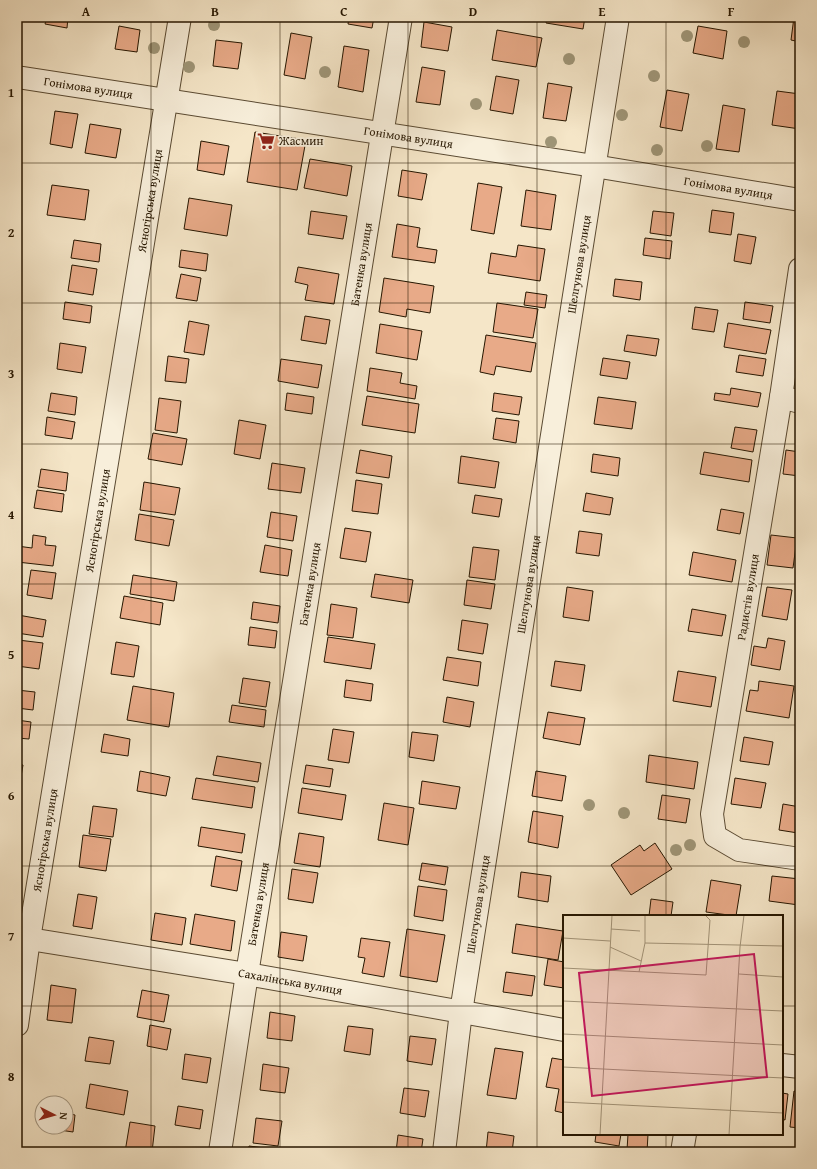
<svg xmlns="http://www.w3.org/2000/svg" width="817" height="1169" font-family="'Gentium Book Plus',serif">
	<rect width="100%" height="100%" fill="#f5e6c8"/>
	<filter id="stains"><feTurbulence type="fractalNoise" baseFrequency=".005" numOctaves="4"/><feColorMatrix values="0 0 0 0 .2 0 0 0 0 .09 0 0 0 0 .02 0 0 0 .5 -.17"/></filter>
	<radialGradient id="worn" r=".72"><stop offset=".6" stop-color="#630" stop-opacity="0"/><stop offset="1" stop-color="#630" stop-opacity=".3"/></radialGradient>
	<!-- building -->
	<g fill="#e8aa88" stroke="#261600">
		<polygon points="47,17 68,17 67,28 45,24"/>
		<polygon points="225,17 247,17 246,21"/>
		<polygon points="349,17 374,17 372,28 348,24"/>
		<polygon points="547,17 585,17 583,29 546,23"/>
		<polygon points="794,17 800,17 800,42 791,40"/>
		<polygon points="424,22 452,27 448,51 421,47"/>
		<polygon points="119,26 140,30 137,52 115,49"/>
		<polygon points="698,26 727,31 723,59 693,53"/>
		<polygon points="497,30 542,38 536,67 492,60"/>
		<polygon points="291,33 312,37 305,79 284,75"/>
		<polygon points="216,40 242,43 238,69 213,66"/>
		<polygon points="344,46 369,50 363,92 338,87"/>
		<polygon points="422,67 445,71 440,105 416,102"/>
		<polygon points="496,76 519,80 513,114 490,110"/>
		<polygon points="548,83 572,87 566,121 543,118"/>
		<polygon points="667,90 689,94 682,131 660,127"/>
		<polygon points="777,91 800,94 800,129 772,125"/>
		<polygon points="723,105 745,109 739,152 716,149"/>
		<polygon points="55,111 78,114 72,148 50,144"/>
		<polygon points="90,124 121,129 116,158 85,153"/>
		<polygon points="255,132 306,140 297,190 247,182"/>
		<polygon points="201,141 229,146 224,175 197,170"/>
		<polygon points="310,159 352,166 347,196 304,188"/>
		<polygon points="402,170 427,174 422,200 398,196"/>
		<polygon points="478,183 502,187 494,234 471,230"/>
		<polygon points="52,185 89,190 85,220 47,215"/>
		<polygon points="526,190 556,195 551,230 521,226"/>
		<polygon points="189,198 232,205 227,236 184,229"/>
		<polygon points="712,210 734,213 731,235 709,232"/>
		<polygon points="311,211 347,216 343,239 308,234"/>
		<polygon points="653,211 674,213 671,236 650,233"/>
		<polygon points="397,224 420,228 417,247 437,250 435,263 392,257"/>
		<polygon points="738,234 756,237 751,264 734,261"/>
		<polygon points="645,238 672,241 670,259 643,255"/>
		<polygon points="74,240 101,244 99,262 71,258"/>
		<polygon points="518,245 545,249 540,281 488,273 491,253 516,257"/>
		<polygon points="181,250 208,254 206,271 179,267"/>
		<polygon points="72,265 97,269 93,295 68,291"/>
		<polygon points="298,267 339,274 334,304 305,300 308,285 295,282"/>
		<polygon points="181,274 201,278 197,301 176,298"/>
		<polygon points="384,278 434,286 430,313 407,309 406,317 379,312"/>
		<polygon points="615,279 642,282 640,300 613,296"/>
		<polygon points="526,292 547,295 545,308 524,305"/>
		<polygon points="65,302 92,306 90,323 63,319"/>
		<polygon points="745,302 773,306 770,323 743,319"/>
		<polygon points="497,303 538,309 533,338 493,332"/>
		<polygon points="695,307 718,310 714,332 692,329"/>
		<polygon points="305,316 330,320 326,344 301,340"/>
		<polygon points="189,321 209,325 204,355 184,352"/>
		<polygon points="728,323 771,330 766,354 724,347"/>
		<polygon points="380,324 422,331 417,360 376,353"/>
		<polygon points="486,335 536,343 531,372 496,366 494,375 480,372"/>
		<polygon points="627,335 659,339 656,356 624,351"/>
		<polygon points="60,343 86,347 82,373 57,369"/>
		<polygon points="739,355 766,359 763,376 736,372"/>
		<polygon points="168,356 189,359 186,383 165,381"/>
		<polygon points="603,358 630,362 627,379 600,375"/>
		<polygon points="281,359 322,365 318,388 278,381"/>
		<polygon points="370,368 402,373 400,383 417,386 415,399 367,391"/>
		<polygon points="731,388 761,393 758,407 714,400 715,393 730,395"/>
		<polygon points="51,393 77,397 75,415 48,411"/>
		<polygon points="287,393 314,397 312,414 285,410"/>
		<polygon points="494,393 522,397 519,415 492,411"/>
		<polygon points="367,396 419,404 415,433 362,425"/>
		<polygon points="598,397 636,402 632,429 594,424"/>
		<polygon points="159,398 181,401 177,433 155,430"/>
		<polygon points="47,417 75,422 72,439 45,435"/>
		<polygon points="496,418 519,421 516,443 493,439"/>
		<polygon points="239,420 266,425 260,459 234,454"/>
		<polygon points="735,427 757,430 753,452 731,448"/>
		<polygon points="153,433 187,439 182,465 148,459"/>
		<polygon points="360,450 392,456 389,478 356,473"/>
		<polygon points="786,450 800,452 800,476 783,474"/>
		<polygon points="704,452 752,460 749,482 700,474"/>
		<polygon points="593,454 620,458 618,476 591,472"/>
		<polygon points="461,456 499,462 495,488 458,483"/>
		<polygon points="272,463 305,468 301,493 268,489"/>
		<polygon points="41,469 68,473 66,491 38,487"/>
		<polygon points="356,480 382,484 378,514 352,511"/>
		<polygon points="144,482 180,488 175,515 140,510"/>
		<polygon points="37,490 64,494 62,512 34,508"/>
		<polygon points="586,493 613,498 610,515 583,511"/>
		<polygon points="475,495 502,499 499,517 472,513"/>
		<polygon points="721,509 744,513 740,534 717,530"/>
		<polygon points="271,512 297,516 293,541 267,537"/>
		<polygon points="139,514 174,520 169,546 135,540"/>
		<polygon points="345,528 371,532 366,562 340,558"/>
		<polygon points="579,531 602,534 599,556 576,553"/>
		<polygon points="33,535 46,537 45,545 56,546 53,566 17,562 17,546 32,548"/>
		<polygon points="771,535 797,538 793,568 767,565"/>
		<polygon points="265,545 292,550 288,576 260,572"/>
		<polygon points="473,547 499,550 495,580 469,577"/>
		<polygon points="693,552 736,560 732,582 689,575"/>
		<polygon points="31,570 56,573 52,599 27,595"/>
		<polygon points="375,574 413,580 409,603 371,597"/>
		<polygon points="133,575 177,582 174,601 130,594"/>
		<polygon points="467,580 495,584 491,609 464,605"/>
		<polygon points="567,587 593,591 589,621 563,617"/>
		<polygon points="767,587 792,590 787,620 762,616"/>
		<polygon points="124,596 163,603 160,625 120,618"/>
		<polygon points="253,602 280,606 278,623 251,619"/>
		<polygon points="331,604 357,608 353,638 327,635"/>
		<polygon points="692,609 726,615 722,636 688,631"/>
		<polygon points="18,615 46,620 43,637 17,633"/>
		<polygon points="462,620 488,624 483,654 458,650"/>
		<polygon points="250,627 277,631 275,648 248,645"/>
		<polygon points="328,637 375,644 371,669 324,662"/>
		<polygon points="768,638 785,641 780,670 751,665 754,646 766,648"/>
		<polygon points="18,640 43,643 39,669 17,666"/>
		<polygon points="116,642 139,646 134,677 111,674"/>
		<polygon points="447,657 481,662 478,686 443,680"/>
		<polygon points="555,661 585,665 581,691 551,686"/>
		<polygon points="678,671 716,677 711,707 673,701"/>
		<polygon points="243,678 270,682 266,707 239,703"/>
		<polygon points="346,680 373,684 371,701 344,697"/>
		<polygon points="759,681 794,686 789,718 746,711 750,690 758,691"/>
		<polygon points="133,686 174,693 169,727 127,720"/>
		<polygon points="17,690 35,692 33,710 17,708"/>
		<polygon points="447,697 474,702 470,727 443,722"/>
		<polygon points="232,705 266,710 264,727 229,722"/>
		<polygon points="548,712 585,718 580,745 543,738"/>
		<polygon points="17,720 31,722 29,739 17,738"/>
		<polygon points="333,729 354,732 349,763 328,760"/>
		<polygon points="412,732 438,735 434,761 409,757"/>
		<polygon points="104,734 130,739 128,756 101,752"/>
		<polygon points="744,737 773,742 769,765 740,761"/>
		<polygon points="649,755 698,762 694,789 646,782"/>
		<polygon points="217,756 261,763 258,782 213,775"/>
		<polygon points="17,764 23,765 20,782 17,782"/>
		<polygon points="306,765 333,769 330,787 303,783"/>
		<polygon points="140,771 170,777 166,796 137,791"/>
		<polygon points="536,771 566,776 562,801 532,796"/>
		<polygon points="196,778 255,787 252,808 192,799"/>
		<polygon points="735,778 766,783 761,808 731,804"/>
		<polygon points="422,781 460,787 456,809 419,804"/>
		<polygon points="302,788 346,795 342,820 298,813"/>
		<polygon points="662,795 690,799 686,823 658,819"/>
		<polygon points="384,803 414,808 408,845 378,840"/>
		<polygon points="783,804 800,807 798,833 779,830"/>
		<polygon points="93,806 117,809 113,837 89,834"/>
		<polygon points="533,811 563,816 558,848 528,842"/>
		<polygon points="201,827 245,834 242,853 198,846"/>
		<polygon points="299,833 324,837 320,867 294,863"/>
		<polygon points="83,835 111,839 106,871 79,867"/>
		<polygon points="655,843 672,869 631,895 611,865 640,845 644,851"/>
		<polygon points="216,856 242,861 237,891 211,886"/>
		<polygon points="422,863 448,867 445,885 419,880"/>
		<polygon points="292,869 318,873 313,903 288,899"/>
		<polygon points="521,872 551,876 548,902 518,897"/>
		<polygon points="772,876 800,879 799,905 769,901"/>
		<polygon points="711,880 741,885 736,916 706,912"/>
		<polygon points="418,886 447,890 443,921 414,916"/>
		<polygon points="78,894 97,897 92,929 73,926"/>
		<polygon points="651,899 673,902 671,916 649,916"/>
		<polygon points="155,913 186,918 182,945 151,940"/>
		<polygon points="195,914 235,921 231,951 190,944"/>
		<polygon points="516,924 563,931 558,960 512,953"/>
		<polygon points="407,929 445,935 437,982 400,976"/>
		<polygon points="281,932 307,936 303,961 278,957"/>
		<polygon points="361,938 390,942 384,977 362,973 365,958 358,957"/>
		<polygon points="548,959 564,962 564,988 544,985"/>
		<polygon points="506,972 535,976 532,996 503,992"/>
		<polygon points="51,985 76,989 72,1023 47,1020"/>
		<polygon points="142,990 169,995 164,1022 137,1017"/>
		<polygon points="270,1012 295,1016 292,1041 267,1038"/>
		<polygon points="150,1025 171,1029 167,1050 147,1046"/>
		<polygon points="348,1026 373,1029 370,1055 344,1051"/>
		<polygon points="410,1036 436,1039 432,1065 407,1061"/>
		<polygon points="89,1037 114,1041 110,1064 85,1061"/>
		<polygon points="495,1048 523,1052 516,1099 487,1095"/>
		<polygon points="185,1054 211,1058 207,1083 182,1079"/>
		<polygon points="552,1058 564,1060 564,1113 555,1111 559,1089 546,1087"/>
		<polygon points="263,1064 289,1068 285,1093 260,1090"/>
		<polygon points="90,1084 128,1091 124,1115 86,1108"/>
		<polygon points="404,1088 429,1091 425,1117 400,1113"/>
		<polygon points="794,1091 800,1092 800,1128 790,1127"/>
		<polygon points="782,1093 788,1094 785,1120 782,1119"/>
		<polygon points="178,1106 203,1110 200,1129 175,1125"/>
		<polygon points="66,1113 75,1115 73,1132 46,1128 46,1127 66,1127"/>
		<polygon points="256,1118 282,1121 278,1146 253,1143"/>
		<polygon points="130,1122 155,1126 152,1152 125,1152"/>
		<polygon points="488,1132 514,1136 512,1152 486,1152"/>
		<polygon points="596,1134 621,1134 619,1146 595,1142"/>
		<polygon points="628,1134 648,1134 647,1152 627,1150"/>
		<polygon points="398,1135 423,1139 421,1152 396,1152"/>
		<polygon points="249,1146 280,1150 280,1152 248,1152"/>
	</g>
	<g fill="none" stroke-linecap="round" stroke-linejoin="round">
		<!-- minor casing -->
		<g stroke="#5a4a32" stroke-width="24">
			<g id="minor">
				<path id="s1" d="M17,77L594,166L800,200"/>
				<polyline points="800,269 781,397 712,814 715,836 739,850 800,859"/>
				<polyline points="781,397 800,402"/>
				<path id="s2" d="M17,937L247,974L564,1030"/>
				<path id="s3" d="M17,1025L29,939L180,17"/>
				<polyline points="782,1065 800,1067"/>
				<path id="s4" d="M220,1152L247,974L401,17"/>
				<path id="s5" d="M444,1152L461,1012L618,17"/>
				<polyline points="682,1152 685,1134"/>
			</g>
		</g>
		<!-- minor -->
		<use href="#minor" stroke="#f8efdb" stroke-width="22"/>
	</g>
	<!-- trees -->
	<g fill="#9f9678">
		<circle cx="214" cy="25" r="6"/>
		<circle cx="687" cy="36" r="6"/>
		<circle cx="744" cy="42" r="6"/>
		<circle cx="154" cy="48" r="6"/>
		<circle cx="569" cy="59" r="6"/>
		<circle cx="189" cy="67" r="6"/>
		<circle cx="325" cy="72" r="6"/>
		<circle cx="654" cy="76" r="6"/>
		<circle cx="476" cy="104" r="6"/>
		<circle cx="622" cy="115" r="6"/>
		<circle cx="551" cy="142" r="6"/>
		<circle cx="707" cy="146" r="6"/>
		<circle cx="657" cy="150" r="6"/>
		<circle cx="589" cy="805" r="6"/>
		<circle cx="624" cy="813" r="6"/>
		<circle cx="690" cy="845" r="6"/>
		<circle cx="676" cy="850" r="6"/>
	</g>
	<!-- grid -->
	<path fill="none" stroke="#261600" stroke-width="1" stroke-opacity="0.55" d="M151,17V1152M280,17V1152M408,17V1152M537,17V1152M666,17V916M17,163H800M17,303H800M17,444H800M17,584H800M17,725H800M17,866H800M17,1006H564M782,1006H800M666,1134V1152"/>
	<!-- icons -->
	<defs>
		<g id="supermarket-bare" transform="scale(1.38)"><path d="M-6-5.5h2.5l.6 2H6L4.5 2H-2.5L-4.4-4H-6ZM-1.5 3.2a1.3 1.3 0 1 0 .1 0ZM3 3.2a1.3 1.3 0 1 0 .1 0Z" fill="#8f2418" stroke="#f8efdb" stroke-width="2.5" paint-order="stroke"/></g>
	</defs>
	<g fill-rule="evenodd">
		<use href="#supermarket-bare" x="266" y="141"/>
	</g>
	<g text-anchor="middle" stroke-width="3.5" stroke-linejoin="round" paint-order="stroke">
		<!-- street labels -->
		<g font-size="12" fill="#261600" stroke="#f8efdb">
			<text dy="4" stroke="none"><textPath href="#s1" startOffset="72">Гонімова вулиця</textPath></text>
			<text dy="4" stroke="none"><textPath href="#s1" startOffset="396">Гонімова вулиця</textPath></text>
			<text dy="4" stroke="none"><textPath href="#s1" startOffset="720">Гонімова вулиця</textPath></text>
			<text dy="4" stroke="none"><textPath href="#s3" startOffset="835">Ясногірська вулиця</textPath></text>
			<text dy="4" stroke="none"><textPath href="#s5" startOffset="898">Шелгунова вулиця</textPath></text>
			<text dy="4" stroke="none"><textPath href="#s4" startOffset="899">Батенка вулиця</textPath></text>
			<text dy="4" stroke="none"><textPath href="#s3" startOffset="511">Ясногірська вулиця</textPath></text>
			<text dy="4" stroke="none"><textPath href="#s4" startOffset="575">Батенка вулиця</textPath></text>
			<text dy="4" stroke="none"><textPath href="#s5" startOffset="574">Шелгунова вулиця</textPath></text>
			<text transform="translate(748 597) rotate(-81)" y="4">Радистів вулиця</text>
			<text dy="4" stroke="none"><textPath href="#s3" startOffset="187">Ясногірська вулиця</textPath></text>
			<text dy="4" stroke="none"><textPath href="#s4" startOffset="251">Батенка вулиця</textPath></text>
			<text dy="4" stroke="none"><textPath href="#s5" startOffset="250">Шелгунова вулиця</textPath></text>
			<text dy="4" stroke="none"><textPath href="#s2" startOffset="277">Сахалінська вулиця</textPath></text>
		</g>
		<!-- poi labels -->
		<g font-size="12" fill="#261600" stroke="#f8efdb" text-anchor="start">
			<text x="279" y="145">Жасмин</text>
		</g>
	</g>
	<!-- overview -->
	<g transform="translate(563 915)">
		<rect width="220" height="220" fill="#f5e6c8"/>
		<path fill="none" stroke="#a29378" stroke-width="1" d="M48,14L77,16M0,23L47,26M82,28L220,31M47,32L78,46M0,53L143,60L147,5L142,0M76,57L82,28V0M176,59L220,62M0,86L220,96M0,119L220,130M0,152L220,163M0,187L220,198M37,220L49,0M166,220L177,32L181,0"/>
		<path fill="#c2185b" fill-opacity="0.15" stroke="#c2185b" stroke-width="2" d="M191,39L204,162L29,181L16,58Z"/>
		<rect width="220" height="220" fill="none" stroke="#261600" stroke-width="2"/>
	</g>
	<!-- margin -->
	<rect width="817" height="1169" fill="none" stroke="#f5e6c8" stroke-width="44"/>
	<!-- north arrow -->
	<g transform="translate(54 1115) rotate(96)"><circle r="19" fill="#f8efdb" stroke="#a49883"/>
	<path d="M0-3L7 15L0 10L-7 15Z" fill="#8f2418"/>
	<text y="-6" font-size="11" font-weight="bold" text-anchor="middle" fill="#261600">N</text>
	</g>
	<rect x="22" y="22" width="773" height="1125" fill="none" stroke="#261600" stroke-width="1.5"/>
	<g font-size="13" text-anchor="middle" font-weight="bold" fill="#261600">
		<text x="86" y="16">A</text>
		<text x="215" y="16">B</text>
		<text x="344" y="16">C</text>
		<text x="473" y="16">D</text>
		<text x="602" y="16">E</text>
		<text x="731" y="16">F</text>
		<text x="11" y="97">1</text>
		<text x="11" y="237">2</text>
		<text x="11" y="378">3</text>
		<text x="11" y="519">4</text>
		<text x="11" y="659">5</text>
		<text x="11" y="800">6</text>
		<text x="11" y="941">7</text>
		<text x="11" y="1081">8</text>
	</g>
	<rect width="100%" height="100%" filter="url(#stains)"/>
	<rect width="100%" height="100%" fill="url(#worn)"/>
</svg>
